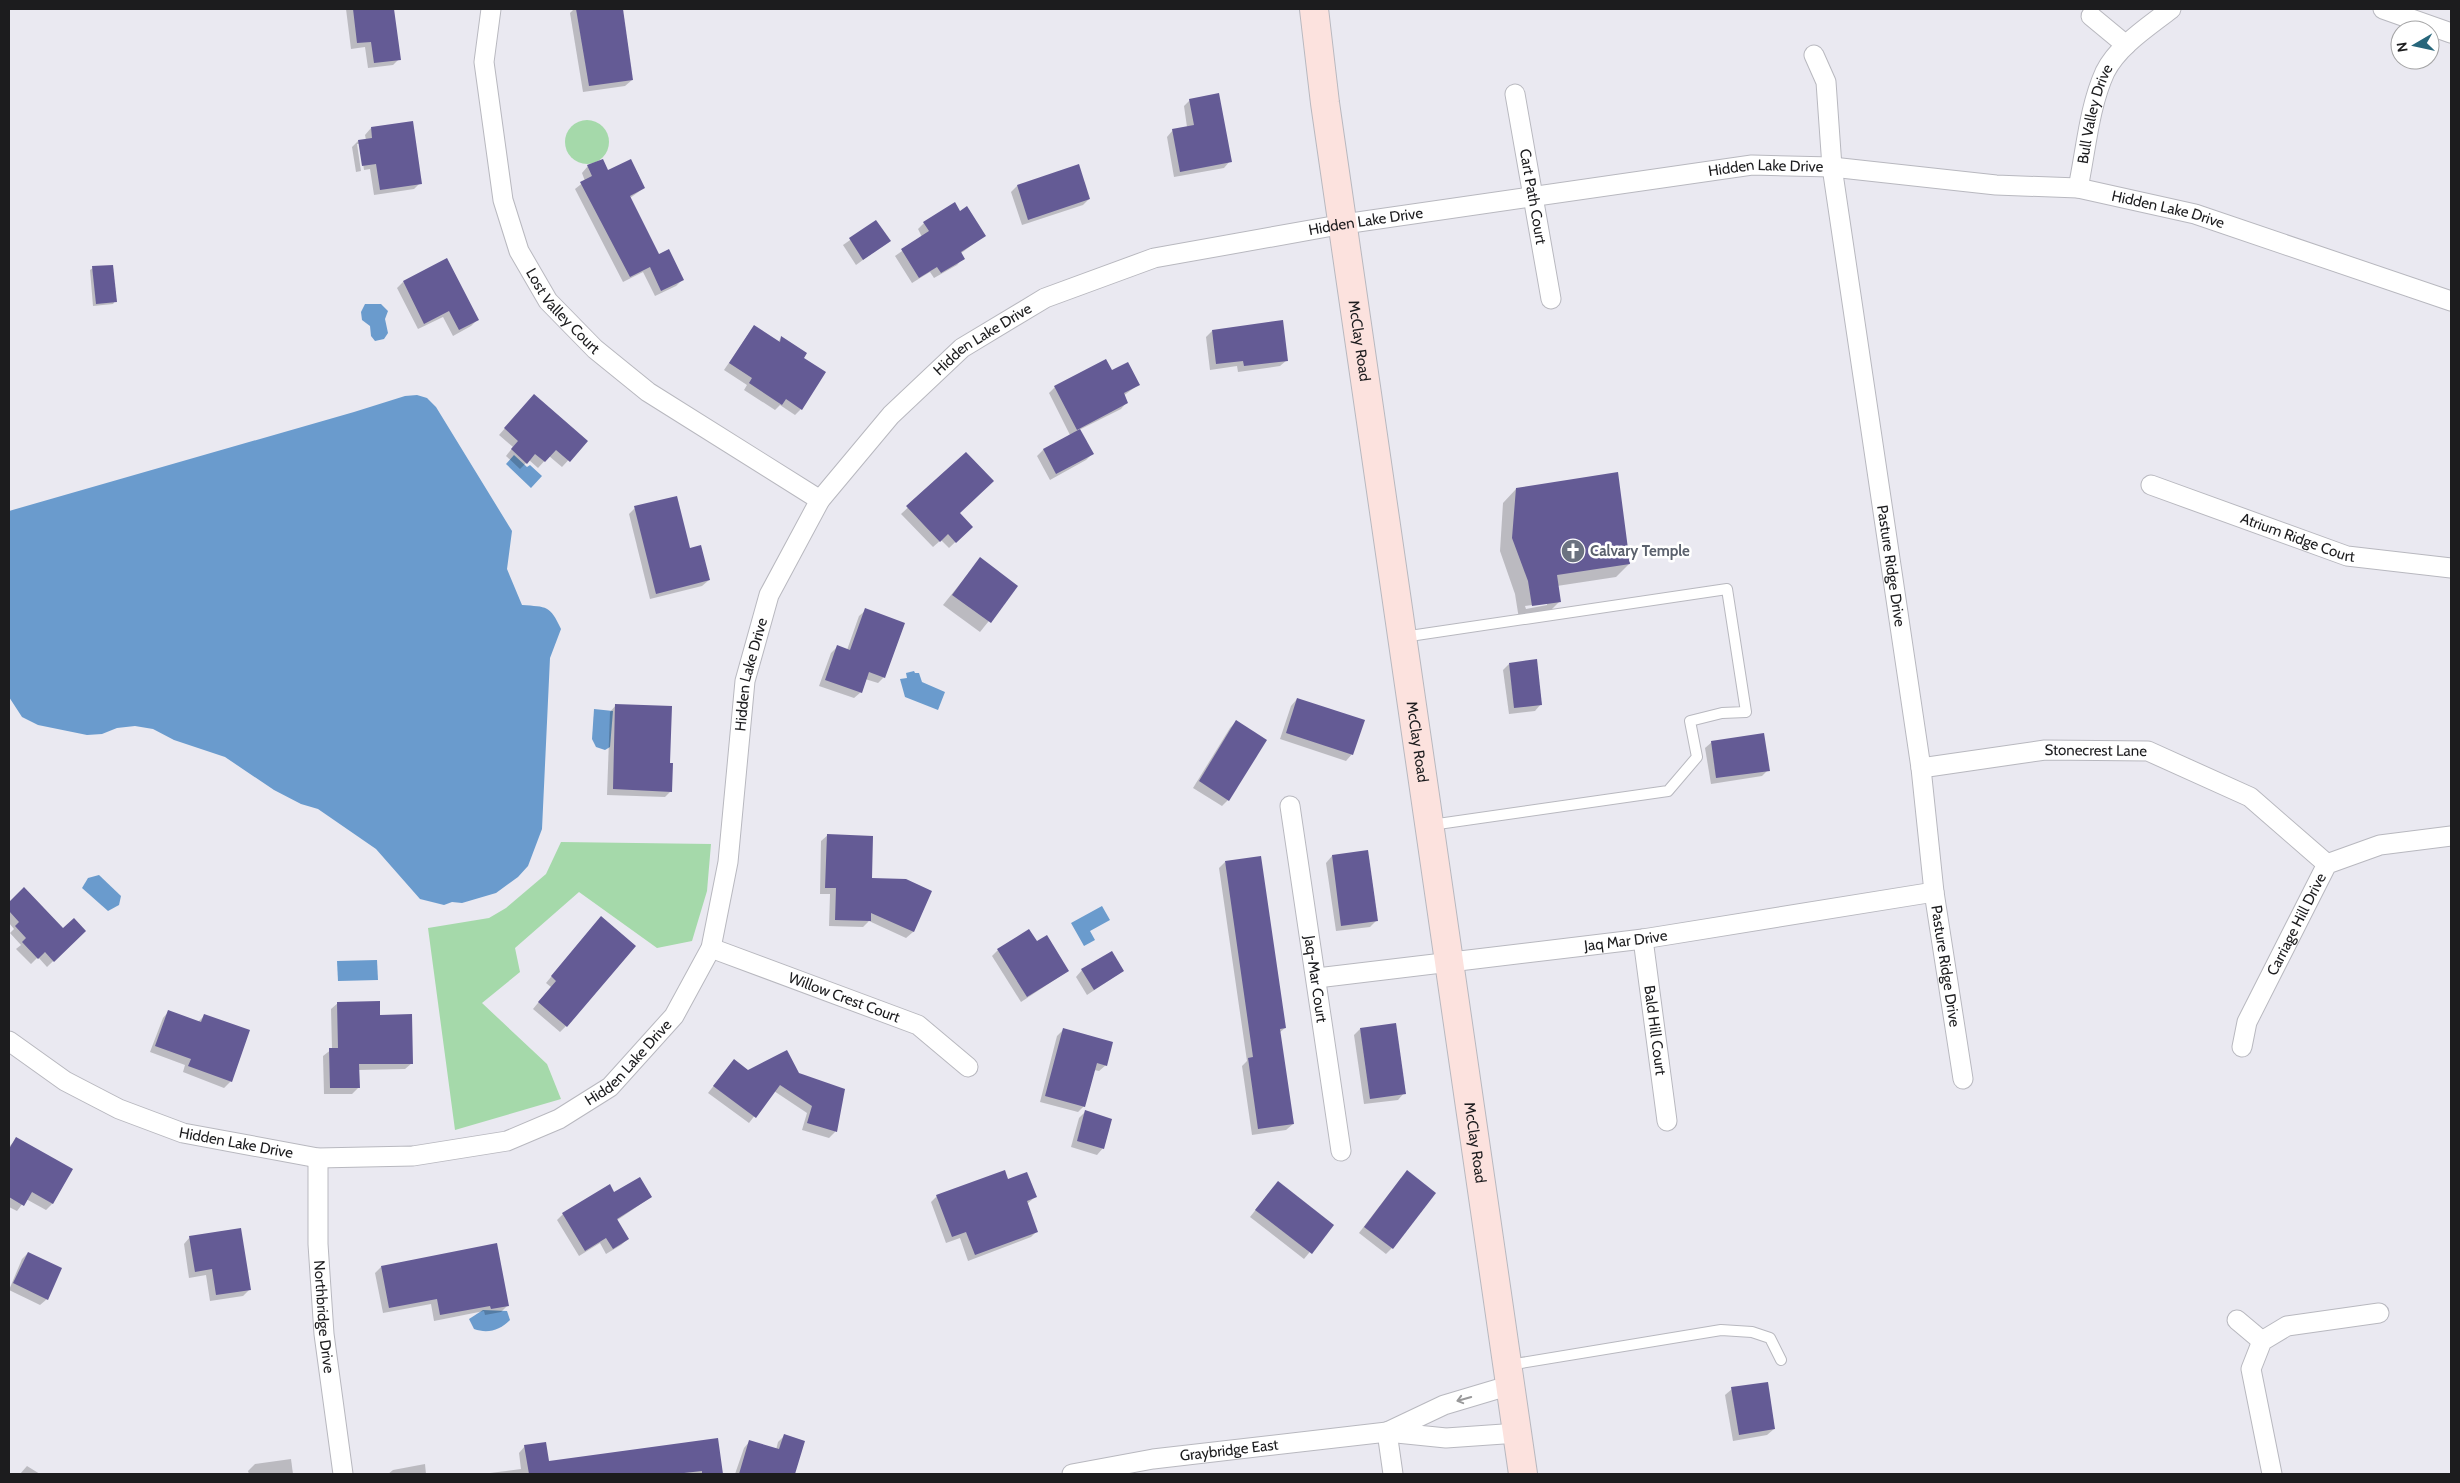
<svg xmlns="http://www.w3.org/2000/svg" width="2460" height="1483" font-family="Cabin,sans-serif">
	<rect width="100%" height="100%" fill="#eae9f1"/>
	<!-- green -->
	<g fill="#a5d9aa">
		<circle cx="587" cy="142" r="22"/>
		<polygon points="561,842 711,844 707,891 692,941 657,948 579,892 515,948 520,972 482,1003 547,1064 561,1099 455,1130 428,928 489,918 506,908 546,874"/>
	</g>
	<!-- water -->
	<g fill="#6a9bcd">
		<polygon points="365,304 381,304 388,311 385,319 388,333 384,339 375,341 371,336 370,326 362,320 361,312"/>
		<path d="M417,395L427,398L436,407L512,531L507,569L522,605C547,607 550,605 561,629L550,658L542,829L528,866L518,877L496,893L462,903L452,902L444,905L420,899L376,849L318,809L301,804L274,790L225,757L174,740L153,729L135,726L117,728L102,734L87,735L38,725L22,717L9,697V511L354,412L405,396Z"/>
		<polygon points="514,455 527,467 530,465 542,476 531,488 506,464"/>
		<polygon points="914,671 915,673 919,673 922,682 945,692 938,710 905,697 900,679 907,678 906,673"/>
		<polygon points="594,709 613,711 610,747 605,750 596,747 592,739"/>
		<polygon points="99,875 121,896 119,905 108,911 82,888 88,878"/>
		<polygon points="1102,906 1110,920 1090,931 1095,940 1084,946 1071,923"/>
		<polygon points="377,960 378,980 338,981 337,961"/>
		<path d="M483,1310L507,1311L510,1320C500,1330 488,1334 474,1329L469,1319Z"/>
	</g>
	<!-- shadow -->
	<g fill="#0003" fill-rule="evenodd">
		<polygon points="346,9 393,9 399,59 393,65 368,68 365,47 351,49"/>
		<polygon points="574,9 622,9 632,80 625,86 583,92 570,13"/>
		<polygon points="1190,100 1230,161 1224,168 1174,177 1167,137 1173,130 1187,127 1184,106"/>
		<polygon points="371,128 420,183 414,189 374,195 370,169 364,170 360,144 357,144 361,171 356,172 352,147 358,141 366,140 365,135"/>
		<polygon points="588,166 644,188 630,198 658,256 683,279 676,286 655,296 643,272 623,282 575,189 585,181 582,173"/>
		<polygon points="1017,186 1089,199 1083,205 1022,225 1011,192"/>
		<polygon points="960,213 984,236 960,254 963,258 957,265 934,278 930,272 912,283 895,256 922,237 918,229 924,223"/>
		<polygon points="876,222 889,241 856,265 843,245"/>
		<polygon points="93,268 115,301 113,304 93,306 90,270"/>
		<polygon points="403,282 477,320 471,326 453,336 443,317 418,329 397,288"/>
		<polygon points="754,326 778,342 781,338 802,358 801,409 795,415 780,405 775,410 744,390 747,385 724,370"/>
		<polygon points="1212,331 1287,360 1280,366 1238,372 1237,366 1210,370 1206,337"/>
		<polygon points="1112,372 1138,385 1123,396 1127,402 1121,409 1079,430 1092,454 1086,460 1050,480 1037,456 1043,450 1070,435 1049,393 1055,387"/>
		<polygon points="528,402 586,441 562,467 549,456 538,468 529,460 520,469 506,456 513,447 499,435"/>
		<polygon points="966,454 958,513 971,527 949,548 941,540 933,547 901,514"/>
		<path d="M1516,489L1629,564L1616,577L1557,586L1560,601L1547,614L1519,619L1515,594L1500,551L1503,503ZM1547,603V605L1526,609L1525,606Z"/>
		<polygon points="635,508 689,549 709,580 702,586 650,599 629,514"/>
		<polygon points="980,559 1017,586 980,632 943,605"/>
		<polygon points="866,610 884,677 878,683 865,679 861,692 854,698 819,686 831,653 837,647 847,650 859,616"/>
		<polygon points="1509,664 1541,704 1535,711 1509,714 1503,670"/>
		<polygon points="1297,699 1352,754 1346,761 1280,739 1291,706"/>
		<polygon points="616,705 668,764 671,791 665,797 607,795 610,712"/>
		<polygon points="1236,722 1228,800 1222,806 1193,788 1230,728"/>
		<polygon points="1712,742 1768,770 1762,776 1711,784 1705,748"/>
		<polygon points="828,835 871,880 930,891 913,932 906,938 869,921 863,927 829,926 830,894 820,894 821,841"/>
		<polygon points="1367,852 1377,920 1370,927 1336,931 1326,863 1332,856"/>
		<polygon points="1225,862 1285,1028 1279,1033 1293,1124 1286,1130 1252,1135 1242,1066 1247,1061 1219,868"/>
		<polygon points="24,889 63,930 84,931 47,967 38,957 31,964 16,949 21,945 10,933 14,929 9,923 9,903"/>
		<polygon points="595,924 566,1026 560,1032 533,1009 551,987 546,983"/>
		<polygon points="1036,943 1068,971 1021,1002 992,956 998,950"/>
		<polygon points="1082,970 1123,971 1087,995 1076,977"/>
		<polygon points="338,1003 379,1016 412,1063 405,1069 358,1070 359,1087 352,1094 324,1094 323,1056 332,1049 331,1009"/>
		<polygon points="169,1011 198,1022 205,1015 231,1081 224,1088 183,1072 185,1065 150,1052 163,1018"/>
		<polygon points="1360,1029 1404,1093 1398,1100 1364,1104 1354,1035"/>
		<polygon points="1063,1030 1106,1065 1099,1071 1094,1070 1084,1106 1078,1112 1040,1102 1057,1036"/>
		<polygon points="734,1060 748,1071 798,1074 843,1090 835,1132 829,1138 802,1130 807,1113 774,1091 749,1123 708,1093"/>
		<polygon points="1085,1112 1103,1148 1097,1155 1071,1147 1079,1118"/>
		<polygon points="16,1139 71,1170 52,1204 46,1210 26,1199 17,1211 9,1207 9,1147"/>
		<polygon points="1401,1178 1392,1248 1386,1254 1359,1233"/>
		<polygon points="1007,1180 1035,1197 1027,1204 1037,1231 1031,1237 968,1261 960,1238 946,1243 931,1202 937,1196"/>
		<polygon points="609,1186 614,1194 651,1197 616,1221 628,1239 621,1245 606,1254 600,1243 579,1256 557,1220 563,1214"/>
		<polygon points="1272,1189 1332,1225 1304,1259 1250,1217"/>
		<polygon points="190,1237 249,1290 243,1296 210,1301 206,1275 189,1278 184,1244"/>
		<polygon points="28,1253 47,1299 40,1305 9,1290 22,1259"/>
		<polygon points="381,1267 508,1305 501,1312 485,1315 484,1311 434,1321 431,1304 383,1313 375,1273"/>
		<polygon points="1732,1389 1774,1429 1767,1435 1733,1441 1725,1395"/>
		<polygon points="784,1436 803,1442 793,1474 735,1474 744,1448 750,1441 776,1450 778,1442"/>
		<polygon points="717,1440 721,1474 482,1474 521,1469 519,1453 525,1446 548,1463"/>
		<polygon points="291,1459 293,1474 249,1474 248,1471 255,1464"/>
		<polygon points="425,1464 426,1474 388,1474 393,1470"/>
		<polygon points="27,1466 40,1474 20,1474"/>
	</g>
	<!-- building -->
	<g fill="#645b95">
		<polygon points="353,9 394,9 401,60 374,63 371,42 357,43"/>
		<polygon points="576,9 623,9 633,80 589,86"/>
		<polygon points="1219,93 1232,162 1180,172 1172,129 1194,125 1189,99"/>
		<polygon points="413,121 422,184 380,190 376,164 362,166 358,140 372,138 371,127"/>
		<polygon points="603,159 608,170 631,159 645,188 630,196 659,254 669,249 684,280 661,291 650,267 630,277 580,182 592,176 587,165"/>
		<polygon points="1079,164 1090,199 1028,220 1017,185"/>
		<polygon points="955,202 960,211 967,206 986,236 961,252 965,259 941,273 937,267 919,278 901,249 929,231 923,222"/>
		<polygon points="876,220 891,241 863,260 849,238"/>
		<polygon points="447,258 479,320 459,330 449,311 424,324 403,281"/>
		<polygon points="113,265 117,302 96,304 92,266"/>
		<polygon points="1283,320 1288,361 1244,366 1243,361 1216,364 1212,330"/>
		<polygon points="754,325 780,342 781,336 807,353 804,358 826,372 802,410 786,399 782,405 749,383 752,378 729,363"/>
		<polygon points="1106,359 1112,370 1128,362 1140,385 1124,393 1128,403 1077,430 1054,386"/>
		<polygon points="534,394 588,441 570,462 556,450 545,462 535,454 527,464 511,449 518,441 504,428"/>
		<polygon points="1080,429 1094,454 1056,474 1043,449"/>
		<polygon points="966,452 994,481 960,513 973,527 956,543 948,534 940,542 906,506"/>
		<polygon points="1618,472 1630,564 1557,575 1561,602 1532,606 1528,581 1512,538 1516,488"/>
		<polygon points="677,496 690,548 701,545 710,580 656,594 634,506"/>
		<polygon points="980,557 1018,586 991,623 952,595"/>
		<polygon points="865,608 905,623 885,678 869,672 862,693 825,680 837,645 850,650"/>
		<polygon points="1537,659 1542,705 1514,708 1509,663"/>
		<polygon points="1297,698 1365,720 1353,755 1286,733"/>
		<polygon points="615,704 672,706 670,763 673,763 672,792 613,789"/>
		<polygon points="1236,720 1267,740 1229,801 1199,781"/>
		<polygon points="1764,733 1770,771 1716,778 1711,741"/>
		<polygon points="827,834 873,836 872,878 906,879 932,891 914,932 871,913 871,921 835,920 836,888 825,888"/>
		<polygon points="1368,850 1378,921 1341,926 1332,855"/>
		<polygon points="1261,856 1286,1028 1280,1029 1294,1124 1258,1129 1248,1058 1253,1057 1225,861"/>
		<polygon points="24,887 63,928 74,918 86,931 54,962 45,952 38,959 22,942 26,938 15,926 19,922 9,911 9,902"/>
		<polygon points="601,916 636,946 567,1027 538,1002 556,981 551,976"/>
		<polygon points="1029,929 1037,941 1047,935 1069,971 1027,997 997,949"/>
		<polygon points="1112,951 1124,971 1094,990 1081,969"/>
		<polygon points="380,1001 380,1015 412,1014 413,1064 359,1064 360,1088 330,1088 329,1048 338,1048 337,1002"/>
		<polygon points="168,1010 201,1022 204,1014 250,1030 232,1082 188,1066 191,1059 155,1046"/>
		<polygon points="1396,1023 1406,1094 1370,1099 1360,1028"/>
		<polygon points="1063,1028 1113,1042 1107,1066 1097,1063 1085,1107 1045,1096"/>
		<polygon points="787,1050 799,1073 845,1089 837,1132 807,1123 812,1106 780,1085 756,1118 713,1086 734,1059 748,1070"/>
		<polygon points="1085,1110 1112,1119 1104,1149 1077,1141"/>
		<polygon points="16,1137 73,1169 53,1204 32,1192 24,1206 9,1197 9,1149"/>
		<polygon points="1005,1170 1008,1179 1027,1172 1037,1197 1027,1201 1038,1232 975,1255 966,1232 952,1237 936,1195"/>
		<polygon points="1407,1170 1436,1193 1393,1249 1364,1227"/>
		<polygon points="640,1177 652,1197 617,1219 629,1239 613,1249 606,1238 585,1251 562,1213 610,1184 614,1192"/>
		<polygon points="1278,1181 1334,1225 1312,1254 1255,1210"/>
		<polygon points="241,1228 251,1290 216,1295 212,1269 195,1272 189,1236"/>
		<polygon points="497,1243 509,1306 491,1309 490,1306 440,1315 437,1299 389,1308 381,1266"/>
		<polygon points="28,1252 62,1268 48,1300 13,1283"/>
		<polygon points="1768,1382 1775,1429 1739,1435 1731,1387"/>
		<polygon points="784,1434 805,1441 795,1474 739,1474 749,1440 779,1449"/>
		<polygon points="718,1438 723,1474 702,1474 702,1471 675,1474 529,1474 524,1445 546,1442 549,1461"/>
	</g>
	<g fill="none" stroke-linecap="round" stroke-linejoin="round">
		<!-- service casing -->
		<g stroke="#b8b8bf" stroke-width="12">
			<g id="service">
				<polyline points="1403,637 1727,589 1746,712 1722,713 1690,721 1697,757 1668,791 1431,825"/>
				<polyline points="1509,1365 1721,1330 1752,1332 1770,1338 1781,1360"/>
			</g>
		</g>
		<!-- minor casing -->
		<g stroke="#b8b8bf" stroke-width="21">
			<g id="minor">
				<path id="s1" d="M491,9L484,62L503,200L519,251L548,301L595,349L648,392L820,500"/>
				<polyline points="2383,9 2451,33"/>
				<polyline points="2091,16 2126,45"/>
				<path id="s2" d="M1814,55L1826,82L1832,167L1921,768L1934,892L1963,1079"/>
				<path id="s3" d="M1515,94L1551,299"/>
				<path id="s4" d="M2078,188C2086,150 2089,107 2105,72C2118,46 2148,27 2171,9"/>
				<path id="s5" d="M2151,485L2347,556L2451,568"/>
				<path id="s6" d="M1921,768L2045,750L2148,751L2250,797L2327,864"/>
				<path id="s7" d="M1290,806L1341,1151"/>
				<path id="s8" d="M1643,939L1667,1121"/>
				<path id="s9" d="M711,948L918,1025L968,1067"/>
				<path id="s10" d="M1317,978L1643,939L1934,892"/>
				<path id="s11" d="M9,1041L65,1081L119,1109L183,1133L318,1158L413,1156L507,1141L559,1119L610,1087L674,1016L711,948L728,862L745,681L769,595L820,500L891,415L962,348L1045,298L1154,258L1344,224L1752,165L1832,167L1996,185L2078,188L2195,214L2451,301"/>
				<path id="s12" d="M2242,1047L2247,1022L2327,864L2380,845L2451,836"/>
				<path id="s13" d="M318,1158V1244L324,1334L343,1474"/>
				<polyline points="2237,1320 2262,1341"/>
				<polyline points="1387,1432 1444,1405 1511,1385"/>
				<polyline points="1387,1432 1393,1474"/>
				<path id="s14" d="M1072,1474L1153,1459L1387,1432L1446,1438L1518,1433"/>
				<polyline points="2272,1474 2251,1369 2262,1341 2287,1326 2379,1313"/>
			</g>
		</g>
		<!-- secondary casing -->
		<g stroke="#b8b8bf" stroke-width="30">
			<g id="secondary">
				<path id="s15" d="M1314,9L1325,103L1523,1474"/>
			</g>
		</g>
		<!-- service -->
		<use href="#service" stroke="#fff" stroke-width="10"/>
		<!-- minor -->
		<use href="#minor" stroke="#fff" stroke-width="19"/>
		<!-- secondary -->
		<use href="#secondary" stroke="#fce2de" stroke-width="28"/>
	</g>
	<!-- one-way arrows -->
	<defs><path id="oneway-shaft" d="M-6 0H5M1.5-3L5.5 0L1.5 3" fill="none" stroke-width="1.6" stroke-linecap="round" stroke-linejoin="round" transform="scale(1.25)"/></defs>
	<use stroke="#99999a" href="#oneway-shaft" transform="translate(1464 1399) rotate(164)"/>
	<!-- icons -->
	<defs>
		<g id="church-disc" transform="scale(1.25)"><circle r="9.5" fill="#6b7280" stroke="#fff"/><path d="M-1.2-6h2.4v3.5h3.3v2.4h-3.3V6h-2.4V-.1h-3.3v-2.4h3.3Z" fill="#fff"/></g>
	</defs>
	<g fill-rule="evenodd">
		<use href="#church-disc" x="1573" y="551"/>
	</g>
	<g text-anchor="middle" stroke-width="5" stroke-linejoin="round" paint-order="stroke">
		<!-- street labels -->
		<g font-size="15" fill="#1c1c1e" stroke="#fff">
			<text dy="5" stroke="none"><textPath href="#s4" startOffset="76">Bull Valley Drive</textPath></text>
			<text dy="5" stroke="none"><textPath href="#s11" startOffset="2322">Hidden Lake Drive</textPath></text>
			<text dy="5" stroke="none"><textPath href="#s3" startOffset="104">Cart Path Court</textPath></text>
			<text dy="5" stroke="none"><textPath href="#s11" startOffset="2728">Hidden Lake Drive</textPath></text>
			<text dy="5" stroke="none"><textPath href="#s11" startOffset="1918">Hidden Lake Drive</textPath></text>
			<text dy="5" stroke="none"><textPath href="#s1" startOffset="321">Lost Valley Court</textPath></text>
			<text dy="5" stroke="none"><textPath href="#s11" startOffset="1512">Hidden Lake Drive</textPath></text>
			<text dy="5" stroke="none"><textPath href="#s15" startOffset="335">McClay Road</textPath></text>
			<text dy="5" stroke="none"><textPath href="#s5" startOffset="156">Atrium Ridge Court</textPath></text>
			<text dy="5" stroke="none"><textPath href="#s2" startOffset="518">Pasture Ridge Drive</textPath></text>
			<text dy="5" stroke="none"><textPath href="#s11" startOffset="1092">Hidden Lake Drive</textPath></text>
			<text dy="5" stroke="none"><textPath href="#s15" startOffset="740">McClay Road</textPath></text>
			<text dy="5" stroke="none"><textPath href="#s6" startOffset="176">Stonecrest Lane</textPath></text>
			<text dy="5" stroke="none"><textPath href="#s12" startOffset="135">Carriage Hill Drive</textPath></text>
			<text dy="5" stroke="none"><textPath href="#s10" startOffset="311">Jaq Mar Drive</textPath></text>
			<text dy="5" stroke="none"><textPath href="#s2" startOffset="922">Pasture Ridge Drive</textPath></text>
			<text dy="5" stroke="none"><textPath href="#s7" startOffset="175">Jaq-Mar Court</textPath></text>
			<text dy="5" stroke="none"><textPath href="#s9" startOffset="142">Willow Crest Court</textPath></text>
			<text dy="5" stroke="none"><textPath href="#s8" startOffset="92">Bald Hill Court</textPath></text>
			<text dy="5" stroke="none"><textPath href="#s11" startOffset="672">Hidden Lake Drive</textPath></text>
			<text dy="5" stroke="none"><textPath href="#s11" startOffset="252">Hidden Lake Drive</textPath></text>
			<text dy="5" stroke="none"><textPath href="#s15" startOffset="1145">McClay Road</textPath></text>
			<text dy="5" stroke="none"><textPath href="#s13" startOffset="159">Northbridge Drive</textPath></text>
			<text dy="5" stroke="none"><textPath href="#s14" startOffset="159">Graybridge East</textPath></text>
		</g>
		<!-- worship labels -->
		<g font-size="15" font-weight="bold" fill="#5b616d" stroke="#fff" text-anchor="start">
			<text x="1590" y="556">Calvary Temple</text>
		</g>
	</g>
	<!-- border -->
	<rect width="2460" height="1483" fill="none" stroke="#1c1c1e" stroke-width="20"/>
	<!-- north arrow -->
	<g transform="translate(2415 45) rotate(261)"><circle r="24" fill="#ffffff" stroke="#a4a4a5"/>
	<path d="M0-4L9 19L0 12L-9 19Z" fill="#27667b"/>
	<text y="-8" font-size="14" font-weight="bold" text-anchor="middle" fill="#1c1c1e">N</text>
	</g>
</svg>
